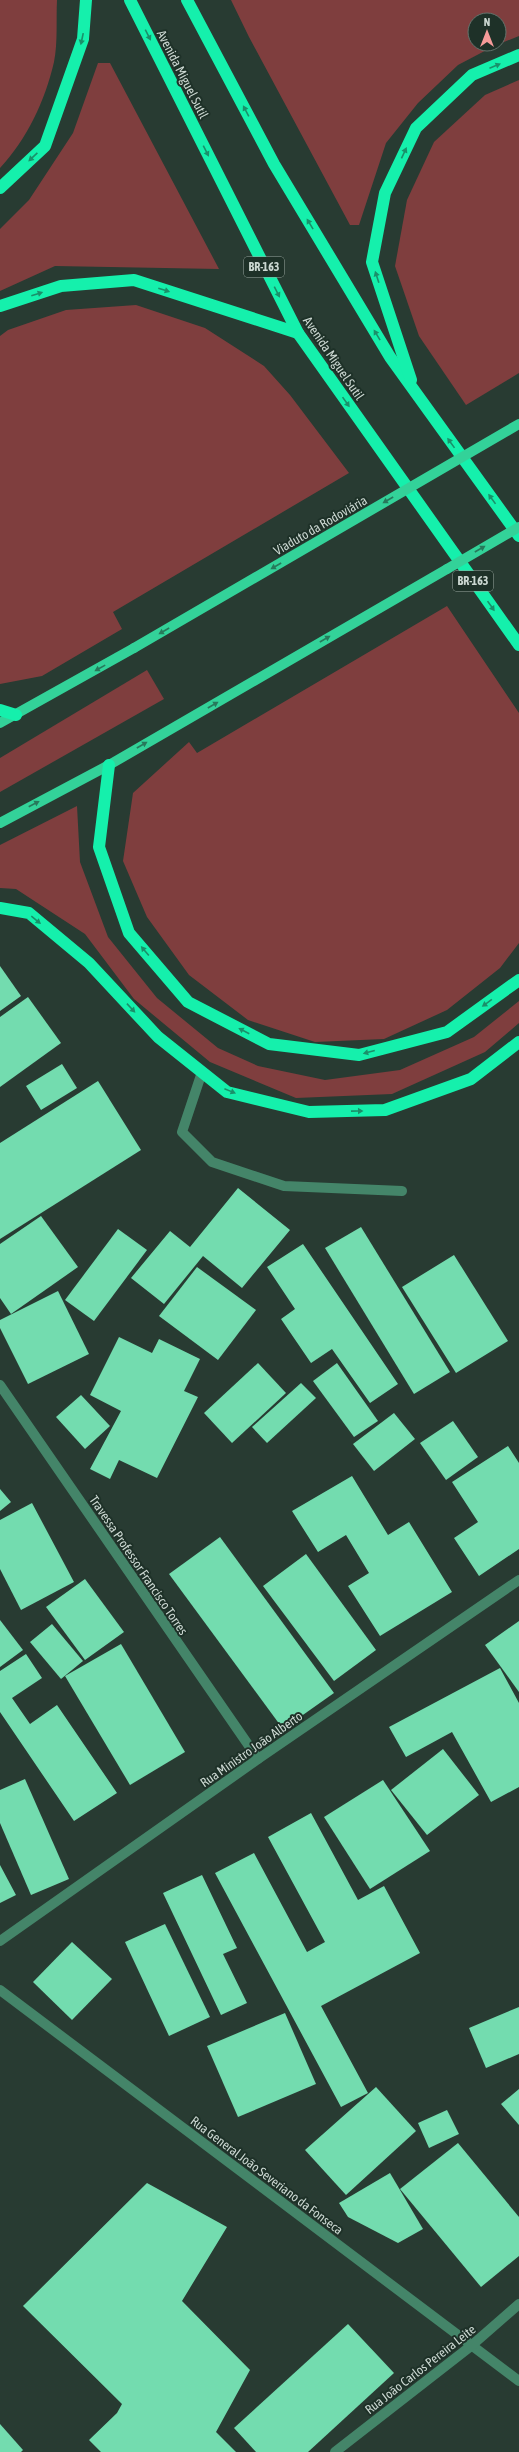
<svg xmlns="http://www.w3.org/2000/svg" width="519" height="2452" font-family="'Asap Condensed',sans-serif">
	<rect width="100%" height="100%" fill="#283b32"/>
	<!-- green -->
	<g fill="#7f3e3e">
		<path d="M0,0H57C56,20 58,42 54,62C45,101 27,139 0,168Z"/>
		<polygon points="231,0 519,0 519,36 499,44 499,20 475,20 475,44 498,44 458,65 418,103 386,143 359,225 350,225 249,37"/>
		<polygon points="98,63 110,63 219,269 55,266 0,291 0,229 29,200 73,133"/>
		<polygon points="519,80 519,373 466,405 419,336 395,266 407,200 434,142 485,95"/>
		<polygon points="136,305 205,328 264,366 290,395 349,473 113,612 122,629 42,676 0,684 0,336 8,330 66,310"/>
		<polygon points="447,606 519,713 519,943 500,968 447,1010 384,1039 315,1042 248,1020 189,975 147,917 123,861 133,793 189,742 197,753"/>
		<polygon points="147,670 164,699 0,792 0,758"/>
		<polygon points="77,806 80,862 108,937 157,998 218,1048 258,1066 325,1080 400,1070 474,1037 519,1001 519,1023 485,1052 392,1094 296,1098 210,1062 134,999 85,934 16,889 0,888 0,845"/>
	</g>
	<!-- building -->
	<g fill="#73dcaf">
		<polygon points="0,966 21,996 0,1011"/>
		<polygon points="28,997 61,1043 0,1087 0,1017"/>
		<polygon points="62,1064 77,1088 41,1110 26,1086"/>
		<polygon points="98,1081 141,1150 0,1239 0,1143"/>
		<polygon points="238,1188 290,1230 242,1288 203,1256 164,1304 131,1278 170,1231 190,1247"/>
		<polygon points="41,1216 78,1267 11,1314 0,1298 0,1244"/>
		<polygon points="361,1227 450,1372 414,1394 325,1248"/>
		<polygon points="118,1229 147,1250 94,1321 65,1300"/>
		<polygon points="303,1244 398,1384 370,1403 332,1349 311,1363 281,1319 295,1309 267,1267"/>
		<polygon points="454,1255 508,1341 456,1373 402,1287"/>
		<polygon points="197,1267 256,1310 218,1360 159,1316"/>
		<polygon points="58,1291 89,1354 28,1384 0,1328 0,1320"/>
		<polygon points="119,1337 152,1353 159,1339 200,1359 184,1391 198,1397 157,1478 119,1460 110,1479 90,1469 121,1411 90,1395"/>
		<polygon points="258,1363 286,1393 232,1443 204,1413"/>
		<polygon points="337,1363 378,1421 354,1437 313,1381"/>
		<polygon points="301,1383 316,1398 267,1443 252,1427"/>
		<polygon points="81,1395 110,1426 85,1449 56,1417"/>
		<polygon points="394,1413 415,1439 374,1471 353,1444"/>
		<polygon points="453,1421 478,1457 446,1480 420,1443"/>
		<polygon points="508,1446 519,1463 519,1549 479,1576 454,1538 478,1522 452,1482"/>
		<polygon points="352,1476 388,1535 409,1522 452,1592 380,1636 348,1586 369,1573 346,1535 318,1552 292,1511"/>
		<polygon points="0,1489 11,1502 0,1511"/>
		<polygon points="32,1503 74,1582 21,1610 0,1569 0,1520"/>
		<polygon points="220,1537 334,1693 283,1729 169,1574"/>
		<polygon points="306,1554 376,1650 334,1681 263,1586"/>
		<polygon points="85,1579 124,1632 85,1660 46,1607"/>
		<polygon points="0,1620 23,1650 0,1667"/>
		<polygon points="519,1621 519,1692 485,1645"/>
		<polygon points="52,1624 83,1661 61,1679 30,1642"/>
		<polygon points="121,1644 185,1752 130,1785 65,1676"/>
		<polygon points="26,1654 42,1678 12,1698 30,1724 57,1705 117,1793 74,1821 0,1712 0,1671"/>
		<polygon points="500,1668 519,1703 519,1787 491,1802 452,1732 406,1757 389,1727"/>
		<polygon points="443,1749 479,1795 427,1835 391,1790"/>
		<polygon points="25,1779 69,1879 31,1895 0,1823 0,1790"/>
		<polygon points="383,1780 430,1851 370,1889 324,1817"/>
		<polygon points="311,1813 358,1900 384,1886 420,1953 321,2006 368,2093 341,2107 215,1873 254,1853 307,1952 325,1942 268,1837"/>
		<polygon points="0,1865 16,1895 0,1903"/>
		<polygon points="202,1875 237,1948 223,1954 247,2003 221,2015 163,1893"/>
		<polygon points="165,1924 210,2017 169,2036 125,1942"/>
		<polygon points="72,1942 112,1979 72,2020 33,1982"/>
		<polygon points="519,2007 519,2054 486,2068 469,2028"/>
		<polygon points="285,2013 316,2084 238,2117 207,2046"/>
		<polygon points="376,2087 416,2131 346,2195 305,2150"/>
		<polygon points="519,2089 519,2125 501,2104"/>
		<polygon points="447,2110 459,2134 429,2148 418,2123"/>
		<polygon points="458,2143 519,2217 519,2256 481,2287 400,2189"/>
		<polygon points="390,2173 423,2229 398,2243 348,2217 339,2203"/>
		<polygon points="147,2183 227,2227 182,2301 250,2370 216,2432 236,2452 101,2452 89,2440 117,2413 122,2404 23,2306"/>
		<polygon points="348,2324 394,2373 308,2452 256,2452 234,2428"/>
		<polygon points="0,2424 23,2450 21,2452 0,2452"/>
	</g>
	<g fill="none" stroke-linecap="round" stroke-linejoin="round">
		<!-- minor -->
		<g stroke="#448569" stroke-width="10">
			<polyline points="202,1072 182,1132 212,1162 284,1186 402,1191"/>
			<polyline points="0,1385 258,1759"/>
			<polyline points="0,1941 258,1759 519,1580"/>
			<polyline points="0,1990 519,2381"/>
			<polyline points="335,2452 471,2346 519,2304"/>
		</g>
		<!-- major -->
		<g stroke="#33d299" stroke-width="10">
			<polyline points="0,723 134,648"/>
			<polyline points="0,823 109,765 447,569"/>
		</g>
		<!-- highway -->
		<g stroke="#15f0ac" stroke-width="12">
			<polyline points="130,0 298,333 519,645"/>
			<polyline points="187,0 274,164 390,357 519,536"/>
			<polyline points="0,188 45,146 83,39 86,0"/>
			<polyline points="0,306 61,286 134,280 298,333"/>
			<polyline points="411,380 372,262 385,193 416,128 472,75 519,55"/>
			<polyline points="0,710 16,715"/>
			<polyline points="109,765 99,847 129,933 188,1002 269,1044 359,1055 447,1032 519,980"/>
			<polyline points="0,908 29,913 89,963 158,1037 227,1092 309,1112 385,1110 471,1079 519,1042"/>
		</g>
		<!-- major-bridge -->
		<g stroke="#33d299" stroke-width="10">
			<polyline points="447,569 519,527"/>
			<polyline points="134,648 519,424"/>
		</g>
	</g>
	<!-- one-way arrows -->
	<defs><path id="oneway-solid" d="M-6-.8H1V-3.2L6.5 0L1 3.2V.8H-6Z"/></defs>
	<g fill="#1a906a">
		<use href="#oneway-solid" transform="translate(148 35) rotate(63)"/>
		<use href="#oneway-solid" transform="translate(82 39) rotate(102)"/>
		<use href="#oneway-solid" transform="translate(495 66) rotate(-23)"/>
		<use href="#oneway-solid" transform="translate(246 111) rotate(-118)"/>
		<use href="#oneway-solid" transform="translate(206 151) rotate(63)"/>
		<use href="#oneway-solid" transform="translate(404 153) rotate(-65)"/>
		<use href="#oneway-solid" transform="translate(33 157) rotate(137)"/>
		<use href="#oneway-solid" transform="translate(310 224) rotate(-121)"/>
		<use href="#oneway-solid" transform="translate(377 277) rotate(-108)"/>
		<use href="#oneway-solid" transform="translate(164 290) rotate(18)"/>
		<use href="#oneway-solid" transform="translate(277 292) rotate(63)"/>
		<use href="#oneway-solid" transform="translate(37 294) rotate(-18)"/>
		<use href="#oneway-solid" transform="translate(377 335) rotate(-121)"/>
		<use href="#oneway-solid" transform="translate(346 402) rotate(55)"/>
		<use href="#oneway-solid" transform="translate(451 443) rotate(-126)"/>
		<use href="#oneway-solid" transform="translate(492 499) rotate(-126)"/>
		<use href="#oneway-solid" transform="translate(491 606) rotate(55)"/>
		<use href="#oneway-solid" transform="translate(36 920) rotate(39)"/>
		<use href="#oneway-solid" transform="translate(145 951) rotate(-130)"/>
		<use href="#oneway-solid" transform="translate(487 1003) rotate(144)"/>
		<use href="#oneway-solid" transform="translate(131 1008) rotate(47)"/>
		<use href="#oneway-solid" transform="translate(244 1031) rotate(-152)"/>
		<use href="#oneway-solid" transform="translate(369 1052) rotate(165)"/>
		<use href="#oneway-solid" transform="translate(230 1091) rotate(22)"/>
		<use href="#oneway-solid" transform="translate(357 1111) rotate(-1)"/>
	</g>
	<g fill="#27795b">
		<use href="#oneway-solid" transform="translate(388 500) rotate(150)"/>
		<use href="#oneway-solid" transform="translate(480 549) rotate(-30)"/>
		<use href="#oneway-solid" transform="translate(276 566) rotate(150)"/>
		<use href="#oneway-solid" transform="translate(164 631) rotate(150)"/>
		<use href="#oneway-solid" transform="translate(325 639) rotate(-30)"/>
		<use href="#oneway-solid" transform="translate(100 668) rotate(151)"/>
		<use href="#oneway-solid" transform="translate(213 705) rotate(-30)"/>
		<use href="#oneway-solid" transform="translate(142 745) rotate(-30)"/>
		<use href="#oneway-solid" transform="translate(34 804) rotate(-28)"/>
	</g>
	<g text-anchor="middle" stroke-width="4" stroke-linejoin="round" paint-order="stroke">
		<!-- shield labels -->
		<g fill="#1e3128" stroke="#97a59e" stroke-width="1">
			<rect x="244" y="257" width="40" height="20" rx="3"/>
			<rect x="453" y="571" width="40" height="20" rx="3"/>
		</g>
		<g font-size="12" font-weight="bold" fill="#cbd7d1">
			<text x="264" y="271">BR-163</text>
			<text x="473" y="585">BR-163</text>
		</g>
		<!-- street labels -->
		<g font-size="13" fill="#cbd7d1" stroke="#1e3128">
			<text transform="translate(183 74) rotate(63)" y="5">Avenida Miguel Sutil</text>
			<text transform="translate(334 358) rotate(56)" y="5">Avenida Miguel Sutil</text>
			<text transform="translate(320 525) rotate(-30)" y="5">Viaduto da Rodoviária</text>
			<text transform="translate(139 1565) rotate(56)" y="5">Travessa Professor Francisco Torres</text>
			<text transform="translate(251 1749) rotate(-35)" y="5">Rua Ministro João Alberto</text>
			<text transform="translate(267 2175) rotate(37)" y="5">Rua General João Severiano da Fonseca</text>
			<text transform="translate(420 2369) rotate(-38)" y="5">Rua João Carlos Pereira Leite</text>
		</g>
	</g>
	<!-- north arrow -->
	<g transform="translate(487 32)"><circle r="19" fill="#1e3128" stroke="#63736c"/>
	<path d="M0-3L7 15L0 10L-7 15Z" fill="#f59b99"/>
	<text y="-6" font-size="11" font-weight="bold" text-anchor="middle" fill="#cbd7d1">N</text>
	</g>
</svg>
